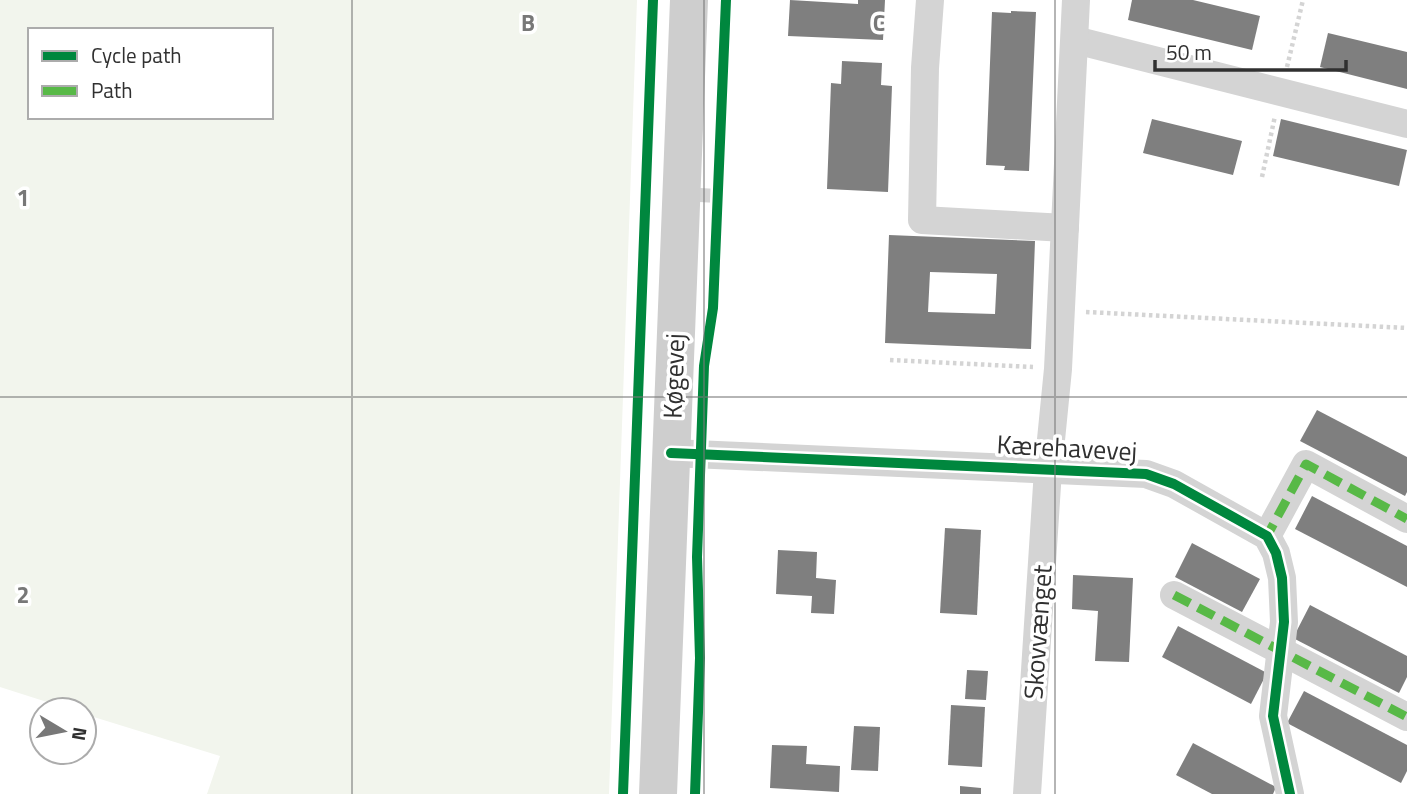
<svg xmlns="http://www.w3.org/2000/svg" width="1407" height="794" font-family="'Titillium Web',sans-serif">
	<rect width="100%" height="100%" fill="#fff"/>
	<!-- green -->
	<path fill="#f2f5ed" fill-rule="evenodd" d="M0,0H637L609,794H207L220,756L84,714V710H72L0,687ZM30,30H271V117H30Z"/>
	<!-- building -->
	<g fill="#7f7f7f" fill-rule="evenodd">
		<polygon points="790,0 858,4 858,0 885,0 883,40 788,36"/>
		<polygon points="1132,0 1193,0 1260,16 1252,50 1128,20"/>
		<polygon points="1011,11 1036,12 1029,171 1004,170 1005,166 986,165 992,12 1011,13"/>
		<polygon points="1328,33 1407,52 1407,89 1320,67"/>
		<polygon points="842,61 882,63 881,85 892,86 888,192 827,189 831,83 841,84"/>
		<polygon points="1152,119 1242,141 1233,175 1143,153"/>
		<polygon points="1281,119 1407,150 1399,186 1273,156"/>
		<path d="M889,235L1035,241L1031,349L885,343ZM930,272L997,274L995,314L928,312Z"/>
		<polygon points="1317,410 1407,457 1407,492 1405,496 1300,441"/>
		<polygon points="1312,496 1407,546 1407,587 1295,529"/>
		<polygon points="945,528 981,530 977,615 940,613"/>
		<polygon points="1192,543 1260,579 1242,612 1175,577"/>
		<polygon points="778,550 817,552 816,578 836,580 834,614 811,613 812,596 776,594"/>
		<polygon points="1073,575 1133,578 1129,662 1095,661 1098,611 1072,609"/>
		<polygon points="1310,605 1407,656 1407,677 1399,693 1293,638"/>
		<polygon points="1178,626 1267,673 1251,704 1162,657"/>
		<polygon points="967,670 988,671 986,700 965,699"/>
		<polygon points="1304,691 1407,745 1407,771 1401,783 1287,723"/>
		<polygon points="951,705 985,707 982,767 948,765"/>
		<polygon points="854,726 880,727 878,771 851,770"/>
		<polygon points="1193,743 1276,787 1273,794 1212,794 1176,775"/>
		<polygon points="772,745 807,746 806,764 840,766 839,792 770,788"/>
		<polygon points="960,786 981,788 981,794 960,794"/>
	</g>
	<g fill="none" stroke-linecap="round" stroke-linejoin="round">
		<!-- path -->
		<g stroke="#d4d4d4" stroke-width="4.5" stroke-dasharray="3.5 3.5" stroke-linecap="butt">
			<polyline points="1287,67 1303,0"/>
			<polyline points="1262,177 1275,116"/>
			<polyline points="1086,312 1407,328"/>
			<polyline points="890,360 1033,367"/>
		</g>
		<!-- service -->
		<polyline stroke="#d4d4d4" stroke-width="14" points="681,194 718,196"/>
		<!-- minor -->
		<g stroke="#d4d4d4" stroke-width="28">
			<polyline points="930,0 925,68 922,220 1065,228"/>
			<polyline points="1075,40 1407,124"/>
			<polyline points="671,453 1146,474 1174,484 1267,536 1276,553 1282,578 1284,622 1273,716 1290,794"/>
			<polyline points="1267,536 1306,464 1407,519"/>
			<polyline points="1174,595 1407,717"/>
			<polyline points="1027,794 1048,470 1058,369 1076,0"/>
		</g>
		<!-- secondary -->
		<polyline stroke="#cecece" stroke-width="38" points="658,794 689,0"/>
		<!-- quiet -->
		<g stroke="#58b947" stroke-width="9" stroke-dasharray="18 9" stroke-linecap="butt">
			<polyline points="1269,540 1267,536 1306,464 1407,519"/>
			<polyline points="1174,595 1407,717"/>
		</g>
		<!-- cycleway casing -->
		<g stroke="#fff" stroke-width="15">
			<g id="cycleway">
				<polyline points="671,453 1146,474 1174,484 1267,536 1276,553 1282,578 1284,622 1273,716 1290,794"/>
				<polyline points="623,794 653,0"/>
				<polyline points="695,794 700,658 697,557 704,366 713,308 726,0"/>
			</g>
		</g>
		<!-- cycleway -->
		<use href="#cycleway" stroke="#00873e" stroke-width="10"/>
	</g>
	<!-- grid -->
	<path fill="none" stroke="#787878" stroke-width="2" stroke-opacity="0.55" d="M352,0V794M704,0V794M1055,0V794M0,397H1407"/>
	<g text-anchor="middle" stroke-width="7" stroke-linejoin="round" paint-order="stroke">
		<!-- street labels -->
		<g font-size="26" fill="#303030" stroke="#fff">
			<text transform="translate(674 376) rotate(-88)" y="9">Køgevej</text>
			<text transform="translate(1067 448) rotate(3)" y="9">Kærehavevej</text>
			<text transform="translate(1038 632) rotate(-86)" y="9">Skovvænget</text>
		</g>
	</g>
	<g font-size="23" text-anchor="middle" font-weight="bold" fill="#787878" stroke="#fff" stroke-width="7" stroke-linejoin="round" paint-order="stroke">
		<text x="528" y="31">B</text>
		<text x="879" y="31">C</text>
		<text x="23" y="206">1</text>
		<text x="23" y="603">2</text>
	</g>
	<!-- legend -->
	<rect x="28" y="28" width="245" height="91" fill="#ffffff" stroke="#acacac" stroke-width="2"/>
	<rect x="42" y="51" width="35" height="10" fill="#00873e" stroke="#acacac" stroke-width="2"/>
	<text x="91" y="63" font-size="21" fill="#303030">Cycle path</text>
	<rect x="42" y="86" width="35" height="10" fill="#58b947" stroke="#acacac" stroke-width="2"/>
	<text x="91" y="98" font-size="21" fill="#303030">Path</text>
	<!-- north arrow -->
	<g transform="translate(63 731) rotate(100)"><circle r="33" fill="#ffffff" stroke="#acacac" stroke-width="2"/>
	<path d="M0-5L12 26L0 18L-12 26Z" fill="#787878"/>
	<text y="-10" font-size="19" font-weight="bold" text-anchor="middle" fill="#303030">N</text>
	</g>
	<!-- scale -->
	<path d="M1155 60v10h191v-10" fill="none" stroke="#303030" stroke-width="3.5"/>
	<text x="1166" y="60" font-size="21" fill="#303030" stroke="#ffffff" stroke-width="5" paint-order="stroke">50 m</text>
</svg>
